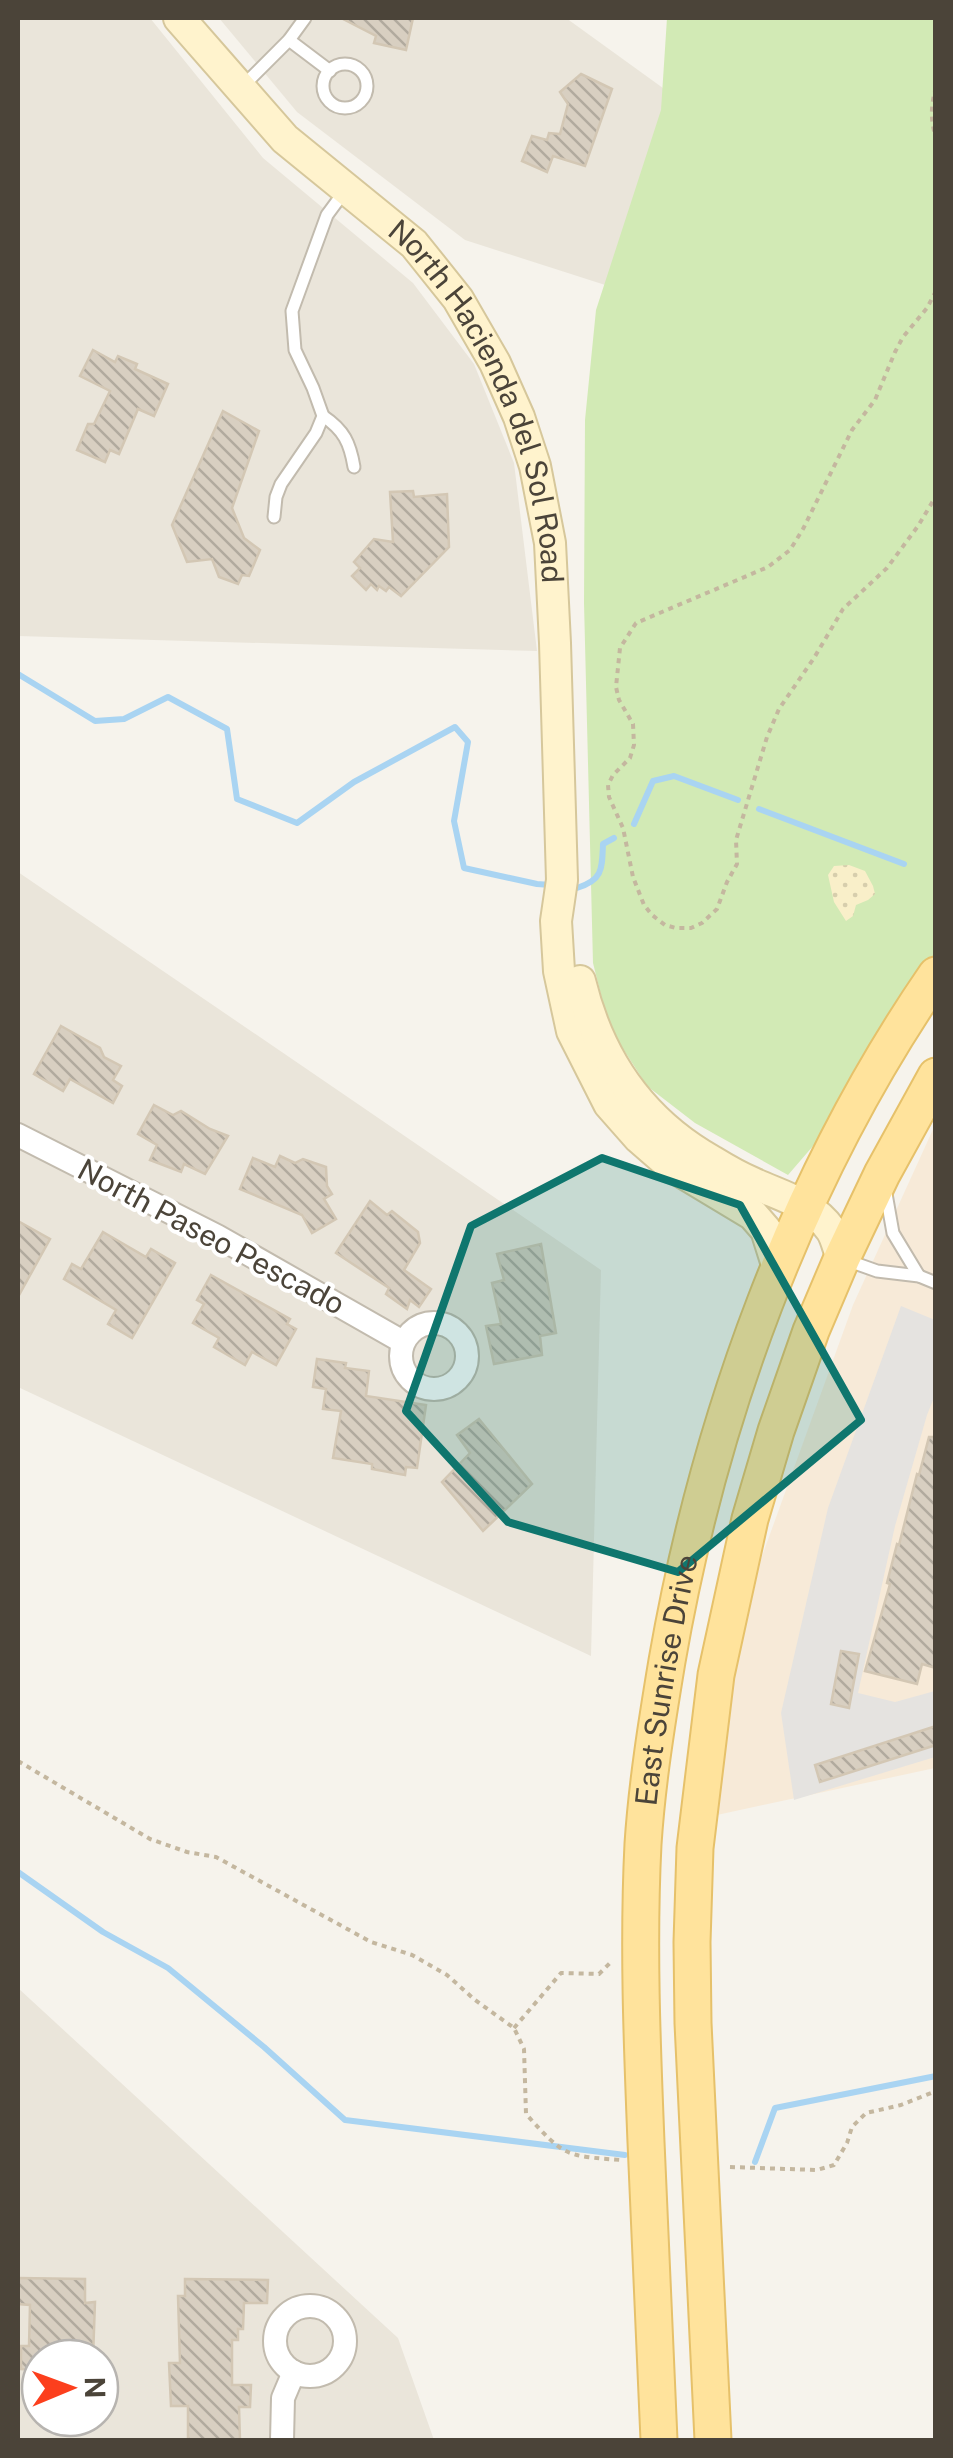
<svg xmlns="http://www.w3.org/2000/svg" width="953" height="2458" font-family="'Public Sans',sans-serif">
	<defs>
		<pattern id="sand-dots" width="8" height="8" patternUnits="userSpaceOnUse" patternTransform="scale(2.5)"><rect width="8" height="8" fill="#f9efc9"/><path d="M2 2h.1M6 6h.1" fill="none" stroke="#d7cead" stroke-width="1.8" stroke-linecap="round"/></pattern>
		<pattern id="building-back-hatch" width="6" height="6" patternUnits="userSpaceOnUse" patternTransform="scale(2.5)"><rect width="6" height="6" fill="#d8cfc1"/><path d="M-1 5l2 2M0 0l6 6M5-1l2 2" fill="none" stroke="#b1aa9e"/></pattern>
	</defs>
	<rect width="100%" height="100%" fill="#f6f3ec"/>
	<!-- residential -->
	<g fill="#eae5da" fill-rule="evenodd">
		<polygon points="18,18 150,18 263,158 413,283 474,364 514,463 537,651 18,636"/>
		<polygon points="219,18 566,18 674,96 680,309 465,240 297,112"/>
		<polygon points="18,872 601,1270 591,1656 18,1387"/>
		<path d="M18,1988L398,2338L434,2440H18ZM40,2358H100V2418H40Z"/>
	</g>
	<!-- commercial -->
	<polygon fill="#f7ead8" points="935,1125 935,1768 717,1815 733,1685 761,1559 853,1305"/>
	<!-- green -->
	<polygon fill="#d2eab5" points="667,18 935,18 935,975 870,1080 788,1175 695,1123 647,1086 609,1027 593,963 584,603 585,420 596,310 661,110"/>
	<!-- sand -->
	<polygon fill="url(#sand-dots)" points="849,865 865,871 873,886 875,894 868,900 856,905 853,916 846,921 834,902 828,875 834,866"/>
	<!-- parking -->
	<polygon fill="#e5e3e0" points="901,1306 935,1320 935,1395 927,1415 895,1526 858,1693 895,1702 935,1691 935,1757 794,1800 781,1713 828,1508"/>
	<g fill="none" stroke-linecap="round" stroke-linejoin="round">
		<!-- stream -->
		<g stroke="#a9d4f2" stroke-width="6">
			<polyline points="18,674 95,721 124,719 168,697 227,729 237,799 297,823 354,782 455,727 468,742 454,821 464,868 537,884 551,885"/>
			<polyline points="759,809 904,864"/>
			<polyline points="634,824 653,781 674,776 738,800"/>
			<path d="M577,888C603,880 602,869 603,844L614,838"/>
			<polyline points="18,1872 103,1932 168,1968 264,2047 345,2120 625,2155"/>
			<polyline points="755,2162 775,2108 936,2076"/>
		</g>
	</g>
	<!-- building -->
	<g fill="url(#building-back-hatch)" stroke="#d3c7b4" stroke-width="2.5">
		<polygon points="341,18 413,18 406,50 374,43 376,36"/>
		<polygon points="581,74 612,89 585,166 553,156 547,172 522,161 532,136 547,140 549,133 560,134 568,104 560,92"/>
		<polygon points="93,350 115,362 118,356 137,364 135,369 168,384 154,416 138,409 119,454 110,450 105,462 77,450 88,424 94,424 110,391 80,376"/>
		<polygon points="223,411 259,431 232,508 244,538 260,550 249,576 242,575 238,584 219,577 212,559 187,562 172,525"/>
		<polygon points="413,491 414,497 447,494 449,547 401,596 389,587 386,591 379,586 377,590 371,584 366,590 352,576 360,568 354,562 374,539 393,542 390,492"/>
		<polygon points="61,1026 100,1048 104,1057 121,1066 113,1080 122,1086 113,1103 70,1079 63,1091 34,1074"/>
		<polygon points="154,1105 173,1115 181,1111 210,1129 228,1136 205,1174 184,1164 181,1172 150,1160 157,1145 138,1134"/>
		<polygon points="280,1156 295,1163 303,1159 326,1167 327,1186 332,1194 324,1199 336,1219 312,1233 302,1215 240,1189 253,1158 275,1167"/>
		<polygon points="370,1201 387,1215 392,1211 418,1232 420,1243 404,1270 431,1289 419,1307 410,1300 407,1309 386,1294 389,1288 336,1253"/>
		<polygon points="18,1221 50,1239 18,1297"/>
		<polygon points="103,1232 146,1257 151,1249 175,1263 132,1338 108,1324 116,1310 64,1279 72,1264 81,1269"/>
		<polygon points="541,1244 556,1333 540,1336 542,1355 494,1364 486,1326 501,1324 492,1283 504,1280 497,1254"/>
		<polygon points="211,1275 290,1319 287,1324 296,1329 276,1365 252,1352 245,1365 214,1347 219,1338 193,1323 204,1304 197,1300"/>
		<polygon points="317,1359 346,1363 345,1368 369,1371 366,1396 426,1405 417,1468 406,1467 405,1475 372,1469 372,1464 333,1458 341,1411 323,1409 326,1389 313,1387"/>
		<polygon points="479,1419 532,1484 483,1531 442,1482 470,1453 457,1435"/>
		<polygon points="929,1437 936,1437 936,1668 922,1664 917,1684 865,1671 890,1584 887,1583 897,1544 899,1545 917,1474 919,1475"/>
		<polygon points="841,1651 859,1654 849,1708 831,1704"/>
		<polygon points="936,1726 936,1745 820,1782 815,1765"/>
		<polygon points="18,2278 85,2279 85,2303 95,2302 93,2358 40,2358 40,2370 21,2369 21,2346 29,2346 30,2305 18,2304"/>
		<polygon points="185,2279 268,2280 267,2303 244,2303 243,2329 238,2329 238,2340 232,2340 232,2385 251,2385 250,2407 239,2407 240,2440 188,2440 188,2406 171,2406 169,2363 180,2363 178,2296 185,2296"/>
	</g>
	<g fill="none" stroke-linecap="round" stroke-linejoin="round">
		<!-- lane casing -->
		<g stroke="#c2bbae" stroke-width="15">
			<g id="lane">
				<polyline points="289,40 330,71"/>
				<circle cx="345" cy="86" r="22"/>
				<polyline points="243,86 289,40 305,18"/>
				<path d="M323,416C344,430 350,443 354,467"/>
				<polyline points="274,517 276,497 281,484 316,433 323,416 313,388 295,350 292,311 327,215 344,192"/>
				<polyline points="885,1188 893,1233 919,1276"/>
				<polyline points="846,1260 877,1271 919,1276 936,1283"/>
			</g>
		</g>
		<!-- street casing -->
		<g stroke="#c2bbae" stroke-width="26">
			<g id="street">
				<polyline points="18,1135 217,1236 403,1342"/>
				<circle cx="434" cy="1356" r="33"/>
				<circle cx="310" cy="2341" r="35"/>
				<polyline points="282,2440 283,2398 294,2372"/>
			</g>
		</g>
		<!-- secondary casing -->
		<g stroke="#d6c79b" stroke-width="34">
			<g id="secondary">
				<path id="s1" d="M179,18L285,139L414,244L458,299L495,363L519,417L535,466L550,543L555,643L562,880L556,921L559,971L572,1031L609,1104L639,1138L670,1165L753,1215L766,1230L778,1268"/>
				<path d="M580,981C599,1060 641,1121 712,1161C725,1169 739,1177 753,1183C781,1196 812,1203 831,1230C836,1237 838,1249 842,1258"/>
			</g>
		</g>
		<!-- primary casing -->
		<g stroke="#e6c16a" stroke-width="39">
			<g id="primary">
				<path id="s2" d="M659,2440C655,2341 651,2242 646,2142C642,2043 638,1943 643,1844C647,1783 657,1721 667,1661C709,1419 796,1178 936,975"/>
				<polyline points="713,2440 693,2023 692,1942 695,1848 716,1675 750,1519 776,1431 811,1331 842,1258 882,1174 936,1076"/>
			</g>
		</g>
		<!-- path -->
		<g stroke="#c4b79f" stroke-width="4" stroke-dasharray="5 5" stroke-linecap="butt">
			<path d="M936,87C931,105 930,119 936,138"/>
			<polyline points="936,166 936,191"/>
			<polyline points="936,291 927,308 903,337 895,352 875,400 852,430 803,529 790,550 768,567 636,623 620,648 616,687 619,700 633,724 634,745 630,758 613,775 608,785 609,797 623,828 633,877 644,905 652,915 665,925 676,928 691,928 702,923 717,909 727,882 737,864 736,840 767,737 779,709 814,658 843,609 887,568 918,526 936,496"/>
			<path d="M18,1761L150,1839L187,1852L216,1857L371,1942L412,1955L447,1975L475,2000L514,2028L524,2049L526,2114C564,2156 564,2156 621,2160"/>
			<polyline points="514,2028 561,1973 599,1974 612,1961"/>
			<polyline points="730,2167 817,2170 834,2165 847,2143 852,2127 866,2113 901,2105 936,2091"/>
		</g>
		<!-- lane -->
		<use href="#lane" stroke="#fff" stroke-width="11"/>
		<!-- street -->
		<use href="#street" stroke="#fff" stroke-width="22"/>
		<!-- secondary -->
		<use href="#secondary" stroke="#fff3cd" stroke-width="30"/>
		<!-- primary -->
		<use href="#primary" stroke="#ffe39c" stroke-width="35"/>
	</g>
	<!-- marked area -->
	<path fill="#0f766e" fill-opacity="0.2" stroke="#0f766e" stroke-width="8" stroke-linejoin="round" d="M602,1158L740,1205L861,1420L678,1572L508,1522L406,1411L471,1226Z"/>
	<g text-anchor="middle" stroke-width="8" stroke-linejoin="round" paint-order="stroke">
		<!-- street labels -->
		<g font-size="30" fill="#4b4439" stroke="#fff">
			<text dy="10" stroke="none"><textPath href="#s1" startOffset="500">North Hacienda del Sol Road</textPath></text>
			<text transform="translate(211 1237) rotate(28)" y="10">North Paseo Pescado</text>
			<text dy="10" stroke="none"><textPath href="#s2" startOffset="762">East Sunrise Drive</textPath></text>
		</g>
	</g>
	<!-- border -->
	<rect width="953" height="2458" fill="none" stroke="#4b4439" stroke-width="40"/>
	<!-- north arrow -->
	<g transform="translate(70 2388) rotate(89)"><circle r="48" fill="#ffffff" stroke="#b7b4b0" stroke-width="2.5"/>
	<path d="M0-8L18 38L0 25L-18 38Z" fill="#fc3f1d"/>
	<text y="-15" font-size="28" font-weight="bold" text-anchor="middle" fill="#4b4439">N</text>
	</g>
</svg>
